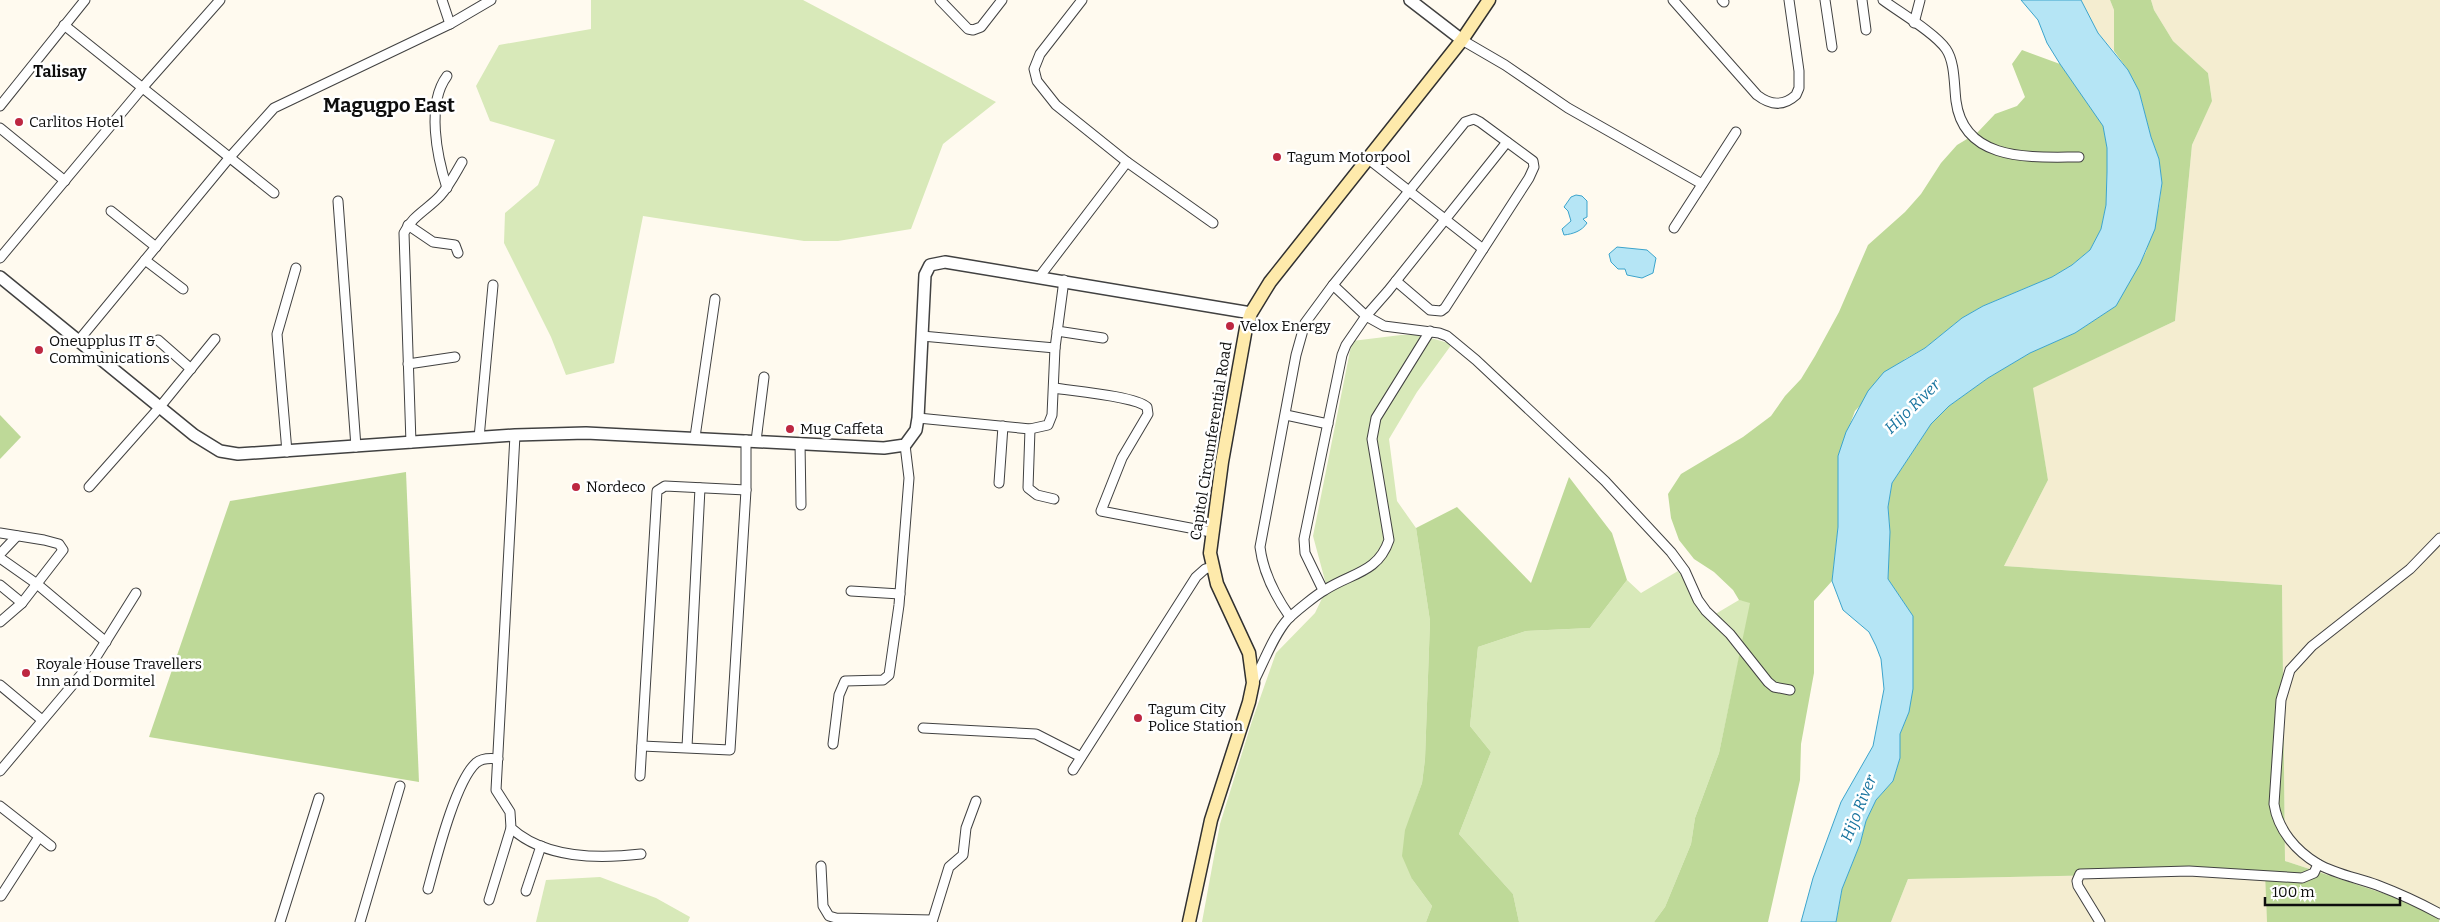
<svg xmlns="http://www.w3.org/2000/svg" width="2440" height="922" font-family="Bitter,serif">
	<rect width="100%" height="100%" fill="#fffaef"/>
	<!-- farmland -->
	<g fill="#f4edd0">
		<polygon points="2081,0 2110,0 2114,10 2114,51 2098,33"/>
		<polygon points="2151,0 2440,0 2440,922 2440,912 2285,861 2282,585 2004,566 2048,480 2032,388 2175,321 2192,145 2212,100 2208,73 2173,41 2154,10"/>
		<polygon points="2266,872 2267,922 1891,922 1908,879"/>
	</g>
	<!-- green -->
	<g fill="#d8e9b9">
		<polygon points="591,0 803,0 996,102 943,144 911,229 838,241 804,241 643,216 614,363 566,375 551,337 504,243 505,213 538,185 555,140 490,121 476,86 499,45 591,29"/>
		<polygon points="1401,335 1420,335 1452,344 1417,392 1389,439 1397,501 1416,528 1430,621 1425,759 1422,783 1414,806 1412,879 1432,906 1426,922 1202,922 1220,824 1252,721 1276,653 1315,613 1327,588 1313,536 1352,341"/>
		<polygon points="1678,571 1712,616 1739,600 1751,602 1719,753 1695,818 1691,844 1665,907 1654,922 1519,922 1513,894 1459,834 1491,752 1470,726 1478,647 1526,631 1590,628 1627,580 1641,593"/>
		<polygon points="600,877 656,898 690,917 688,922 536,922 546,880"/>
	</g>
	<!-- forest -->
	<g fill="#bed998">
		<polygon points="2110,0 2151,0 2154,10 2173,41 2208,73 2212,101 2192,145 2175,321 2033,388 2048,480 2004,566 2282,585 2285,861 2440,912 2439,922 2267,922 2265,872 1908,879 1891,922 1836,922 1842,889 1860,844 1866,821 1876,800 1893,781 1900,758 1900,734 1909,712 1913,616 1888,579 1890,532 1888,507 1892,483 1931,424 1949,406 1988,378 2030,353 2075,333 2116,306 2146,252 2159,206 2162,183 2159,159 2151,137 2139,91 2128,70 2114,51 2114,10"/>
		<polygon points="2022,50 2060,64 2103,125 2107,148 2107,172 2106,205 2101,229 2090,250 2072,265 2052,277 1983,306 1962,318 1925,348 1905,359 1855,411 1838,456 1838,527 1832,581 1814,601 1814,673 1801,744 1800,780 1768,922 1654,922 1665,907 1691,844 1695,818 1719,753 1750,603 1739,600 1733,590 1714,572 1694,559 1679,540 1671,518 1668,494 1681,474 1743,437 1771,416 1785,396 1801,379 1815,356 1839,312 1868,245 1905,212 1921,194 1941,163 1957,145 1977,133 1995,114 2017,106 2025,97 2012,64"/>
		<polygon points="0,415 21,437 0,459"/>
		<polygon points="406,472 419,782 149,737 230,501"/>
		<polygon points="1569,477 1612,533 1627,580 1590,628 1526,631 1478,647 1470,726 1491,752 1459,834 1513,894 1519,922 1426,922 1432,906 1412,879 1402,856 1405,830 1422,783 1425,759 1430,621 1416,528 1457,507 1531,583"/>
	</g>
	<!-- water -->
	<g fill="#b5e5f5" stroke="#3ca4cc">
		<polygon points="2021,0 2081,0 2098,33 2128,70 2139,91 2151,137 2159,159 2162,183 2155,229 2140,264 2116,306 2075,333 2030,353 1988,378 1949,406 1931,424 1892,483 1888,507 1890,532 1888,579 1913,616 1913,689 1909,712 1900,734 1900,758 1893,781 1876,800 1866,821 1860,844 1842,889 1836,922 1801,922 1813,878 1841,802 1873,746 1884,689 1881,659 1876,646 1869,632 1843,610 1832,581 1838,527 1838,456 1846,432 1868,391 1884,372 1925,348 1962,318 1983,306 2052,277 2072,265 2090,250 2101,229 2106,205 2107,172 2107,148 2103,126 2060,64 2047,43 2038,20"/>
		<path d="M1576,195L1582,196L1587,201V217L1583,219L1587,223C1582,231 1573,234 1564,235L1562,229L1571,221L1568,211L1564,207L1571,197Z"/>
		<polygon points="1617,247 1647,250 1656,258 1653,273 1642,278 1627,275 1625,269 1618,269 1611,262 1609,254"/>
	</g>
	<g fill="none" stroke-linecap="round" stroke-linejoin="round">
		<!-- minor casing -->
		<g stroke="#414141" stroke-width="11">
			<g id="minor">
				<polyline points="442,0 450,24"/>
				<polyline points="940,0 968,29 973,30 981,27 1002,0"/>
				<polyline points="1082,0 1040,54 1034,69 1037,81 1056,105 1127,162 1213,223"/>
				<path d="M1673,0L1757,95C1770,105 1783,107 1796,95L1799,88V71L1789,0"/>
				<polyline points="1722,0 1724,2"/>
				<polyline points="1825,0 1832,47"/>
				<polyline points="1862,0 1866,30"/>
				<path d="M1883,0C1899,12 1935,33 1946,49C1955,62 1954,85 1956,101C1964,163 2033,157 2079,157"/>
				<polyline points="1914,23 1920,0"/>
				<polyline points="64,25 274,193"/>
				<polyline points="1462,40 1505,65 1568,108 1702,184"/>
				<polyline points="0,106 85,0"/>
				<polyline points="0,128 65,181"/>
				<polyline points="1367,158 1483,249"/>
				<path d="M447,188C437,157 426,104 447,76"/>
				<polyline points="338,201 356,447"/>
				<polyline points="111,211 156,247"/>
				<polyline points="408,225 433,242 455,245 458,253"/>
				<polyline points="1674,228 1736,132"/>
				<polyline points="0,258 143,87 220,0"/>
				<polyline points="145,260 183,289"/>
				<polyline points="1040,276 1127,162"/>
				<polyline points="1333,285 1366,316 1388,291 1507,142"/>
				<polyline points="1057,331 1103,338"/>
				<polyline points="922,336 1055,348"/>
				<polyline points="79,340 230,157 274,108 450,24 491,0"/>
				<polyline points="158,340 191,369"/>
				<polyline points="408,364 455,357"/>
				<path d="M1054,388C1073,391 1135,396 1147,407L1148,414L1122,458L1101,511L1211,532"/>
				<polyline points="1286,415 1328,424"/>
				<polyline points="918,418 1030,429 1048,425 1052,415 1055,348 1064,280"/>
				<polyline points="1030,429 1028,488 1037,495 1054,499"/>
				<path d="M515,435L496,790L510,812L511,828C545,859 598,859 641,854"/>
				<polyline points="695,437 715,299"/>
				<polyline points="479,438 493,285"/>
				<polyline points="756,441 764,377"/>
				<path d="M411,443L404,233C412,216 428,209 440,196C449,186 455,174 462,162"/>
				<polyline points="800,443 801,505"/>
				<polyline points="287,452 277,334 296,268"/>
				<polyline points="999,483 1003,426"/>
				<polyline points="89,487 159,408 215,339"/>
				<polyline points="0,533 44,540 59,544 63,550 22,603 0,622"/>
				<path d="M2440,538L2410,569L2312,646L2290,670L2281,700L2274,804C2278,830 2296,851 2318,864C2335,874 2358,878 2377,885C2398,893 2420,903 2440,914"/>
				<polyline points="0,554 17,536"/>
				<polyline points="0,558 37,584 106,642"/>
				<polyline points="0,585 22,603"/>
				<polyline points="1323,590 1305,553 1304,539 1342,355 1346,345 1366,316 1384,326 1439,333 1447,336 1476,360 1605,481 1671,552 1685,571 1698,600 1706,611 1730,634 1768,682 1774,687 1790,690"/>
				<polyline points="851,591 900,594"/>
				<path d="M1290,617C1276,597 1263,572 1260,547L1296,355L1305,323L1333,285L1465,122L1474,119L1480,122L1533,161L1534,167L1529,178L1445,308L1441,311L1430,310L1396,281"/>
				<path d="M1253,683C1263,664 1274,634 1288,619C1294,613 1317,594 1325,590C1351,573 1378,573 1389,540L1372,439L1376,418L1430,331"/>
				<polyline points="0,685 42,720"/>
				<polyline points="923,728 1036,734 1081,757"/>
				<polyline points="833,744 839,695 845,681 883,680 889,675 899,605 909,478 905,445"/>
				<polyline points="642,746 730,750 746,490 746,440"/>
				<polyline points="687,747 700,488"/>
				<polyline points="1073,770 1196,577 1205,569 1212,567"/>
				<polyline points="0,771 96,657 136,593"/>
				<polyline points="640,776 657,491 665,486 746,490"/>
				<polyline points="0,806 51,846"/>
				<polyline points="821,866 823,906 829,916 836,918 932,920"/>
				<path d="M428,889C436,860 455,782 476,763C482,758 490,758 498,759"/>
				<polyline points="526,891 541,846"/>
				<polyline points="1,896 39,837"/>
				<polyline points="489,900 511,828"/>
				<polyline points="280,922 319,798"/>
				<polyline points="360,922 400,786"/>
				<polyline points="932,922 949,867 963,855 966,828 976,801"/>
				<polyline points="2100,922 2078,886 2077,881 2080,874 2189,871 2302,878 2314,873 2318,864"/>
			</g>
		</g>
		<!-- tertiary casing -->
		<g stroke="#414141" stroke-width="14">
			<g id="tertiary">
				<polyline points="1410,0 1462,40"/>
				<polyline points="0,277 194,435 220,451 238,454 515,435 586,433 884,448 905,445 916,430 918,418 925,275 930,265 945,262 1251,313"/>
			</g>
		</g>
		<!-- secondary casing -->
		<g stroke="#303030" stroke-width="15">
			<polyline id="secondary" points="1189,922 1211,820 1249,702 1253,683 1249,653 1217,584 1210,553 1222,462 1246,328 1251,313 1270,282 1462,40 1489,0"/>
		</g>
		<!-- minor -->
		<use href="#minor" stroke="#fff" stroke-width="9"/>
		<!-- tertiary -->
		<use href="#tertiary" stroke="#fff" stroke-width="11"/>
		<!-- secondary -->
		<use href="#secondary" stroke="#feeaab" stroke-width="12"/>
	</g>
	<!-- markers -->
	<g fill="#bd2741" stroke="#fff" stroke-width="2">
		<circle cx="19" cy="122" r="5"/>
		<circle cx="1277" cy="157" r="5"/>
		<circle cx="1230" cy="326" r="5"/>
		<circle cx="39" cy="350" r="5"/>
		<circle cx="790" cy="429" r="5"/>
		<circle cx="576" cy="487" r="5"/>
		<circle cx="26" cy="673" r="5"/>
		<circle cx="1138" cy="718" r="5"/>
	</g>
	<g text-anchor="middle" stroke-width="5" stroke-linejoin="round" paint-order="stroke">
		<!-- poi labels -->
		<g font-size="15" fill="#0e0e0e" stroke="#fff" text-anchor="start">
			<text x="29" y="127">Carlitos Hotel</text>
			<text x="1287" y="162">Tagum Motorpool</text>
			<text x="1240" y="331">Velox Energy</text>
			<text x="49" y="346">Oneupplus IT &amp;<tspan x="49" dy="17">Communications</tspan></text>
			<text x="800" y="434">Mug Caffeta</text>
			<text x="586" y="492">Nordeco</text>
			<text x="36" y="669">Royale House Travellers<tspan x="36" dy="17">Inn and Dormitel</tspan></text>
			<text x="1148" y="714">Tagum City<tspan x="1148" dy="17">Police Station</tspan></text>
		</g>
		<!-- street labels -->
		<g font-size="15" fill="#0e0e0e" stroke="#fff">
			<text transform="translate(1211 441) rotate(-81)" y="5">Capitol Circumferential Road</text>
		</g>
		<!-- neighbourhood labels -->
		<g font-size="16" font-weight="bold" fill="#0e0e0e" stroke="#fff">
			<text x="60" y="77">Talisay</text>
		</g>
		<!-- water labels -->
		<g font-size="16" font-style="italic" fill="#18749f" stroke="#fff">
			<text transform="translate(1912 406) rotate(-44)" y="6">Hijo River</text>
			<text transform="translate(1858 808) rotate(-68)" y="6">Hijo River</text>
		</g>
		<!-- district labels -->
		<g font-size="20" font-weight="bold" fill="#0e0e0e" stroke="#fff">
			<text x="389" y="112">Magugpo East</text>
		</g>
	</g>
	<!-- scale -->
	<path d="M2265 897v8h135v-8" fill="none" stroke="#0e0e0e" stroke-width="2.5"/>
	<text x="2272" y="897" font-size="15" fill="#0e0e0e" stroke="#ffffff" stroke-width="4" paint-order="stroke">100 m</text>
</svg>
